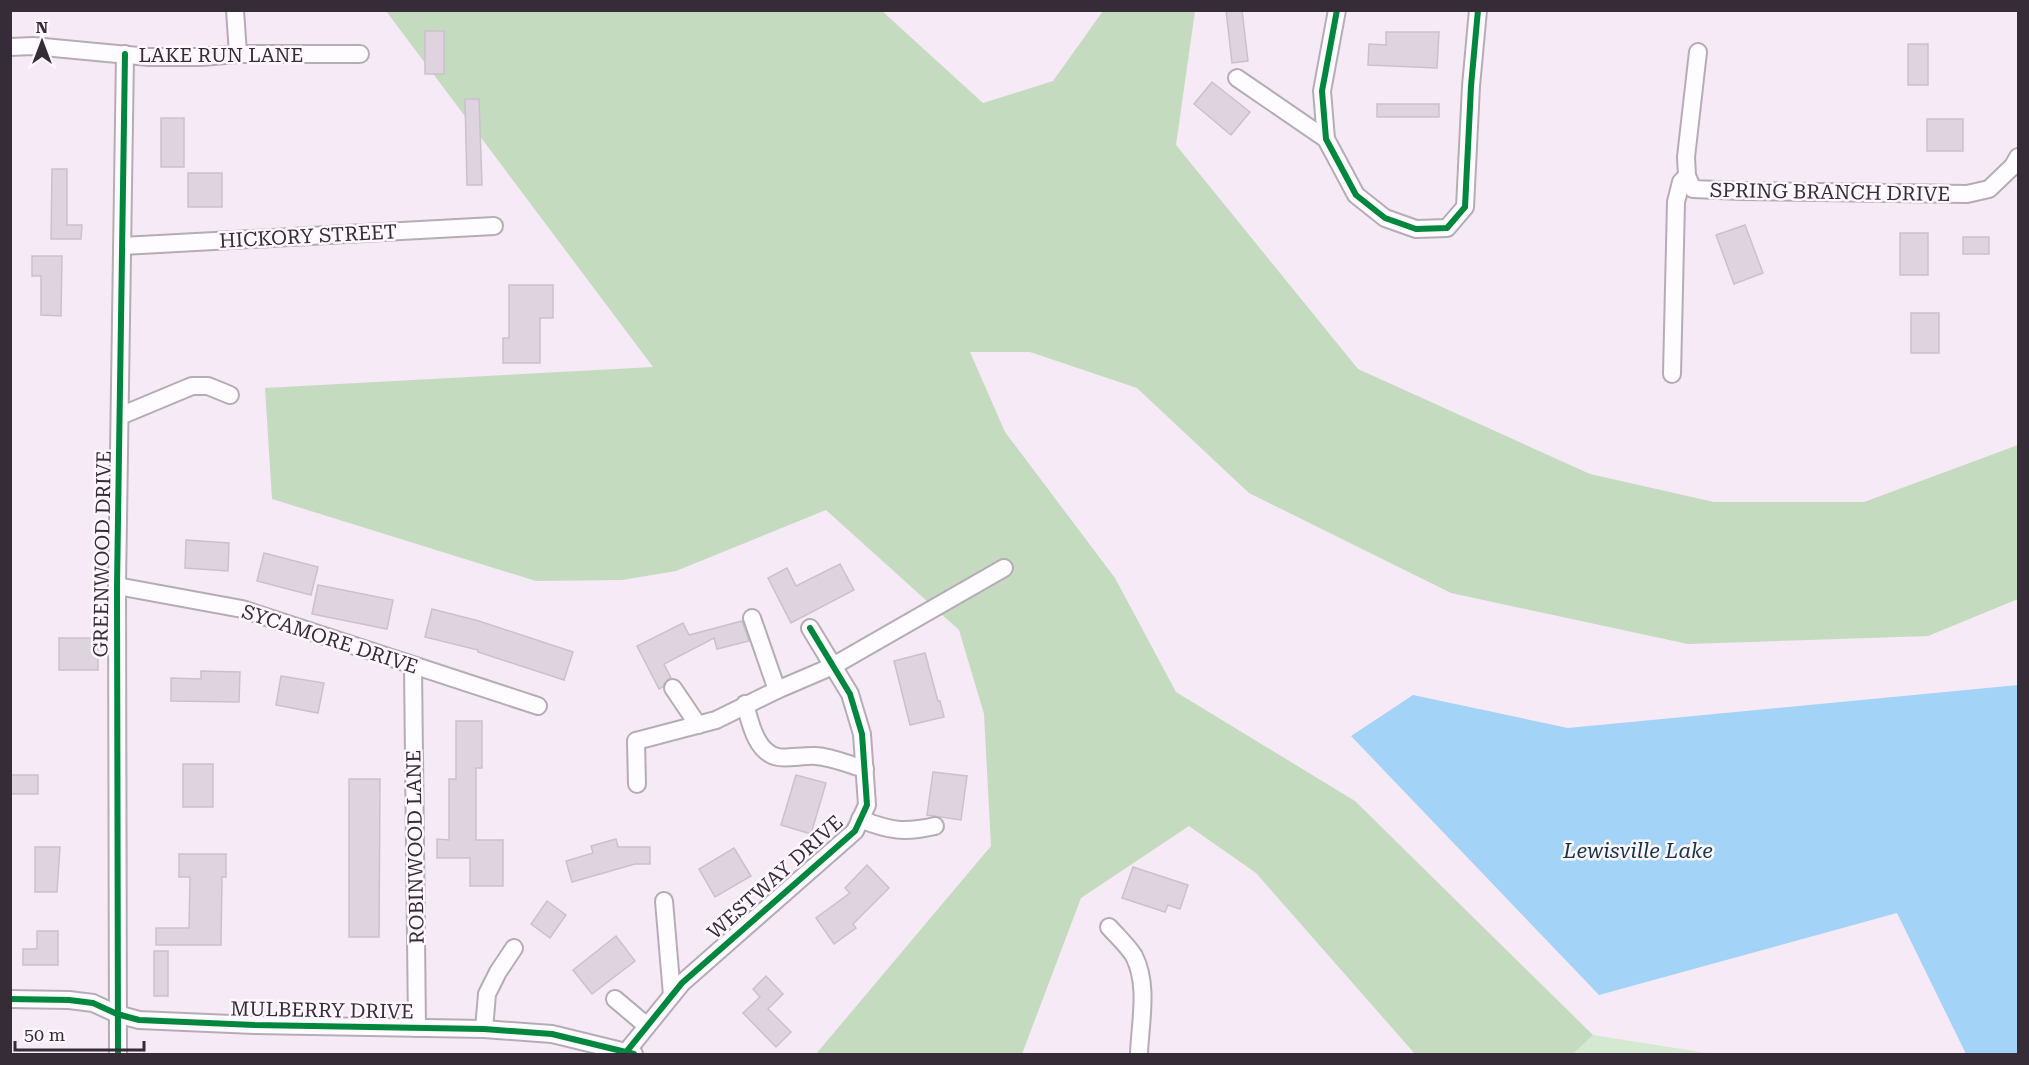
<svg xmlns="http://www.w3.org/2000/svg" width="2029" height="1065" font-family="'Roboto Serif',serif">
	<rect width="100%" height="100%" fill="#f6eaf7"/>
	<!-- green -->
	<polygon fill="#d4e9d0" points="1593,1035 1713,1054 1573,1054"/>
	<!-- forest -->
	<polygon fill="#c4dbbf" points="386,11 882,11 983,103 1053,81 1103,11 1195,11 1176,145 1358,369 1590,474 1714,502 1864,502 2018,445 2018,599 1928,636 1688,644 1451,593 1249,493 1137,388 1030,352 970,352 1005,432 1115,578 1176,692 1355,801 1593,1035 1573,1054 1415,1054 1256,873 1189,826 1081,898 1022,1054 816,1054 991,846 984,714 959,630 826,510 676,571 622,580 536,581 272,499 265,388 653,367"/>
	<!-- water -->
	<polygon fill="#a3d3f7" points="2018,685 2018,1054 1966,1054 1897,913 1599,995 1351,736 1413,695 1568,728"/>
	<!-- building -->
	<g fill="#ded3df" stroke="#cbc1cc" stroke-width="1.5">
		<polygon points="1226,10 1242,10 1248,61 1232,63"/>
		<rect x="425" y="31" width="19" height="43"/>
		<polygon points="1386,32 1439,32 1437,68 1368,65 1369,44 1386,45"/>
		<rect x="1908" y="44" width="20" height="41"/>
		<polygon points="1212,82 1250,112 1231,135 1194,104"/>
		<polygon points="465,99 479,99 482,185 467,185"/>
		<rect x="1377" y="104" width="62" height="13"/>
		<rect x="161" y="118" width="23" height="49"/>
		<rect x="1927" y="119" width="36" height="32"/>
		<polygon points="52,169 67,169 67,225 82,225 81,239 51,239"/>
		<rect x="188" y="173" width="34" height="34"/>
		<polygon points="1745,225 1763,273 1734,284 1716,235"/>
		<rect x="1900" y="233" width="28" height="42"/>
		<rect x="1963" y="237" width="26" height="17"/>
		<polygon points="32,256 62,256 61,316 41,315 41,276 32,276"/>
		<polygon points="509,285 553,285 553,318 540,318 540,363 503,363 503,338 509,338"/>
		<rect x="1911" y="313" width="28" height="40"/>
		<polygon points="186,540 229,543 228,571 185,568"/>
		<polygon points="264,553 318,567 311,595 257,581"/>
		<polygon points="840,564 854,590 791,623 768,578 787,568 796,586"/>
		<polygon points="318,585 393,600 387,629 312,614"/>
		<polygon points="432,609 479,621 573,652 564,680 478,652 478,650 425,637"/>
		<polygon points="742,621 749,641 717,649 714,638 664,664 671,678 667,680 663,687 659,689 637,646 683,623 689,635"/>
		<rect x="59" y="638" width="39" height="32"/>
		<polygon points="925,653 938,701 940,701 944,717 910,725 894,661"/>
		<polygon points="201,671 240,672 239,702 171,701 171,678 201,679"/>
		<polygon points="281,676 324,683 318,713 276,705"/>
		<polygon points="456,721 482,721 482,768 476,768 476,840 503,840 503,886 470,886 470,858 437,858 437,839 449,840 449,779 456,779"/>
		<rect x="183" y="764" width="30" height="43"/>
		<polygon points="933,772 967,776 961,820 927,815"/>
		<rect x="10" y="775" width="28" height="19"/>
		<polygon points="796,775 826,783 811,834 781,825"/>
		<polygon points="349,779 380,779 379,937 349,937"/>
		<polygon points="616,839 618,847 650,847 650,864 635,864 572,882 566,861 593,853 591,846"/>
		<polygon points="35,847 60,847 57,892 35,892"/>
		<polygon points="734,848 751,876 715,897 699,869"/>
		<polygon points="179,854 226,854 226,877 222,877 221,945 156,945 156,928 189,928 190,877 179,877"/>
		<polygon points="867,865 889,888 853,924 856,928 834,944 816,918 850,893 845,888"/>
		<polygon points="1133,867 1188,885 1180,909 1168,905 1165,912 1122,898"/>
		<polygon points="547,901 566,915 550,938 531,924"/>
		<polygon points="37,931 58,931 58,965 23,965 23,949 37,949"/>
		<polygon points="616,936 635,961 592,994 573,970"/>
		<rect x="154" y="951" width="14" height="45"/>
		<polygon points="766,976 783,994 768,1009 791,1032 776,1047 743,1013 760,997 753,989"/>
	</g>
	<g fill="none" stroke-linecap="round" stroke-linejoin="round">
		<!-- minor casing -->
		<g stroke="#b6acb7" stroke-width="20">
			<g id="minor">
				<polyline points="235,10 238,54"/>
				<polyline points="1337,10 1322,91 1326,139 1356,195 1385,218 1416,229 1447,228 1465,207 1471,86 1478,10"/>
				<polyline points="10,47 33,46 149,57 201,57 238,54 360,54"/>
				<polyline points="1698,52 1686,157 1687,176 1693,189 1741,191 1967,194 1989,189 2013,166 2018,157"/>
				<polyline points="1237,78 1326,139"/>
				<polyline points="122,246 494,226"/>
				<polyline points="1672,374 1676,202 1681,182 1687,176"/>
				<polyline points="120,416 192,386 208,386 230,395"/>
				<polyline points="117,586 242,609 538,706"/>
				<polyline points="752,618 777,690"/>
				<polyline points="413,666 417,1028"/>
				<polyline points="673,688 698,725"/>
				<path d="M745,704C750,722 756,753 778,757C785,759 806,755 816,756C832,757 850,765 865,769"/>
				<polyline points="637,784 636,741 716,720 777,690 833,666 1004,568"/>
				<path d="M860,819C890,831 904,833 935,826"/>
				<polyline points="664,901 672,995"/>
				<path d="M1109,927C1117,936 1128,946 1134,956C1149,985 1140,1023 1139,1054"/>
				<polyline points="10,999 69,1000 93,1003 117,1014 139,1020 254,1025 484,1029 552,1034 634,1054"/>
				<polyline points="615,999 647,1026"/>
				<polyline points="484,1029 487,994 498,972 514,948"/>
				<polyline points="627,1051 682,983 855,831 867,805 862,734 850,694 810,628"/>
				<polyline points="118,1054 117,586 125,54"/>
			</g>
		</g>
		<!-- minor -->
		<use href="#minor" stroke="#fefcfe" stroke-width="16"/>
		<!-- cycleway casing -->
		<g stroke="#fef8fe" stroke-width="10">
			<g id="cycleway">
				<polyline points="1337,10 1322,91 1326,139 1356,195 1385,218 1416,229 1447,228 1465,207 1471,86 1478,10"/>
				<polyline points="10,999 69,1000 93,1003 117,1014 139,1020 254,1025 484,1029 552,1034 634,1054"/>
				<polyline points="627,1051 682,983 855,831 867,805 862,734 850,694 810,628"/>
				<polyline points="118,1054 117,586 125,54"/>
			</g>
		</g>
		<!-- cycleway -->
		<use href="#cycleway" stroke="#00873e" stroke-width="6"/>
	</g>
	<g text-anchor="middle" stroke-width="5" stroke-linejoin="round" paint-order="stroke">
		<!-- street labels -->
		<g font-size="20" fill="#362c37" stroke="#fef8fe">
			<text x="221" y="62">LAKE RUN LANE</text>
			<text transform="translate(1830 192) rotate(1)" y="7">SPRING BRANCH DRIVE</text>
			<text transform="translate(308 236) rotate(-3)" y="7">HICKORY STREET</text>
			<text transform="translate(102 554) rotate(-89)" y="7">GREENWOOD DRIVE</text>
			<text transform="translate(330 639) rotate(18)" y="7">SYCAMORE DRIVE</text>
			<text transform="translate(415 847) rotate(-91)" y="7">ROBINWOOD LANE</text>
			<text transform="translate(775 877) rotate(-42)" y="7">WESTWAY DRIVE</text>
			<text transform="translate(322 1010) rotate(1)" y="7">MULBERRY DRIVE</text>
		</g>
		<!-- water labels -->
		<g font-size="21" font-style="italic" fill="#153649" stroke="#fef8fe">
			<text x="1638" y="858">Lewisville Lake</text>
		</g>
	</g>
	<!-- border -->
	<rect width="2029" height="1065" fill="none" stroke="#362c37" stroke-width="24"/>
	<!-- north arrow -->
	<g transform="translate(42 42)" stroke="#fef8fe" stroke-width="4.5" paint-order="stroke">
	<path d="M0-4.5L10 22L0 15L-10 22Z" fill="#362c37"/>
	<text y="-9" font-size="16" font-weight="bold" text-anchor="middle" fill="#362c37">N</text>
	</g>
	<!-- scale -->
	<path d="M15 1041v9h129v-9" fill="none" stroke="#362c37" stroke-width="3"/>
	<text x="24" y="1041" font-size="18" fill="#362c37" stroke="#fef8fe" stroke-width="4.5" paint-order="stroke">50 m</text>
</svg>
